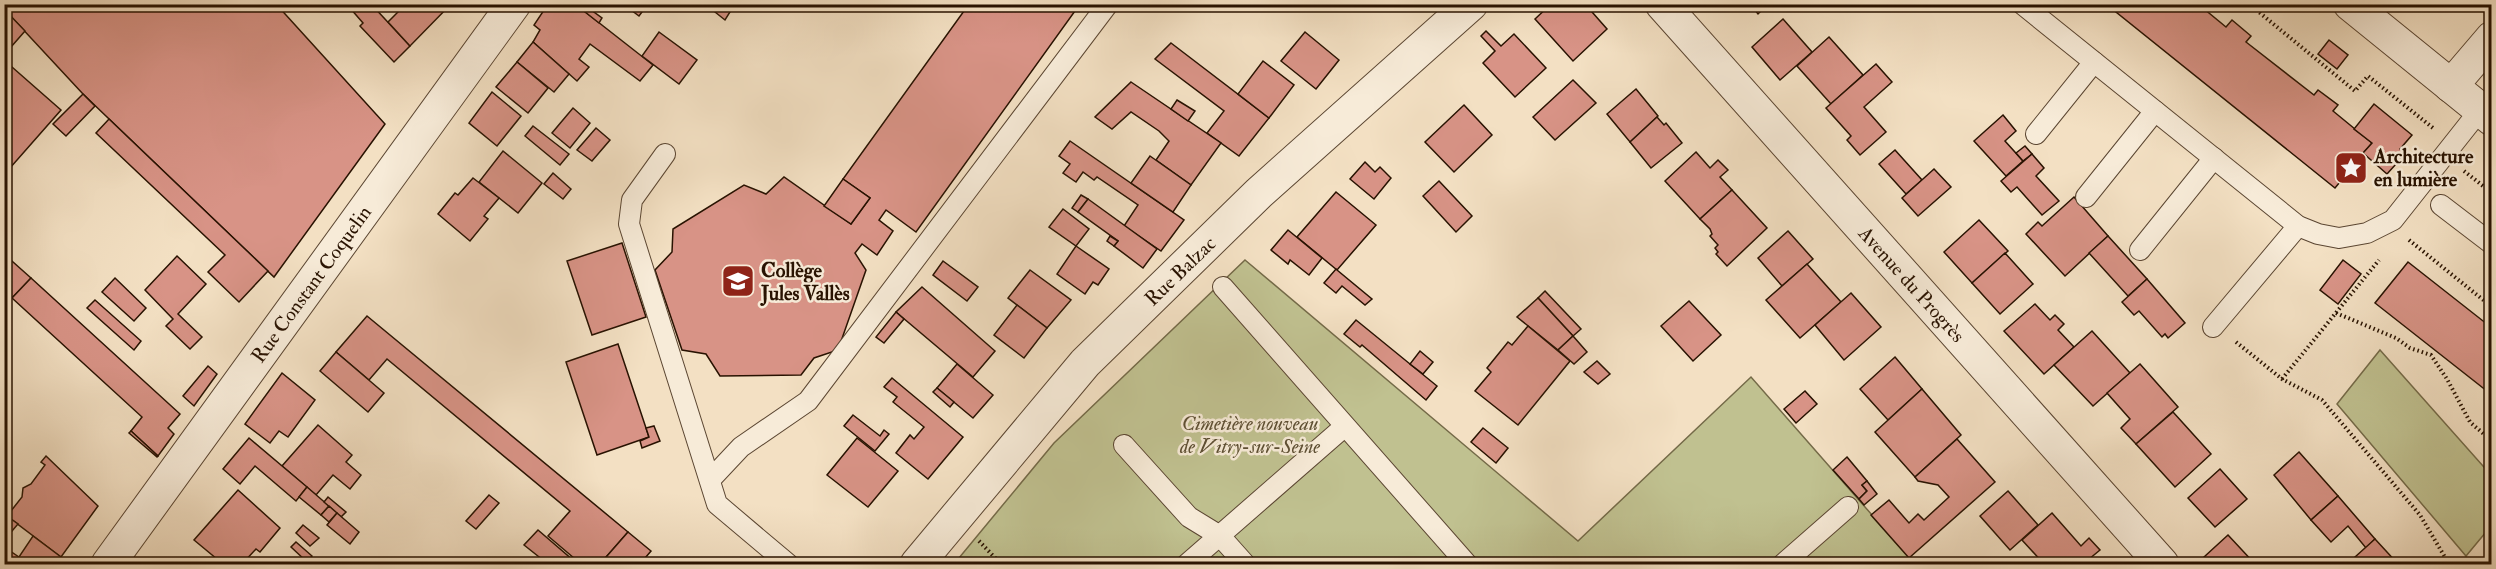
<svg xmlns="http://www.w3.org/2000/svg" width="2496" height="569" font-family="'IM FELL Double Pica',serif">
	<rect width="100%" height="100%" fill="#f3e0c3"/>
	<filter id="stains"><feTurbulence type="fractalNoise" baseFrequency=".00333" numOctaves="4"/><feColorMatrix values="0 0 0 0 .2 0 0 0 0 .09 0 0 0 0 .02 0 0 0 .5 -.17"/></filter>
	<radialGradient id="worn" r=".72"><stop offset=".6" stop-color="#630" stop-opacity="0"/><stop offset="1" stop-color="#630" stop-opacity=".3"/></radialGradient>
	<!-- green -->
	<g fill="#c0c190" stroke="#746a48" stroke-width="1.5">
		<polygon points="1245,260 1578,541 1751,377 1915,564 954,564 1054,443"/>
		<polygon points="2380,350 2491,475 2491,526 2466,556 2337,404"/>
	</g>
	<!-- building -->
	<g fill="#d89386" stroke="#281201" stroke-width="1.5">
		<polygon points="4,4 276,4 385,124 274,277 83,94 4,9"/>
		<polygon points="354,4 371,4 410,46 394,62 360,26 363,23 350,8"/>
		<polygon points="401,4 451,4 410,46 388,22 403,7"/>
		<polygon points="548,4 575,4 653,65 640,81 590,44 579,59 589,67 577,81 533,42 540,30 534,25"/>
		<polygon points="575,4 600,4 594,12 602,18 599,23"/>
		<polygon points="623,4 648,4 639,16"/>
		<polygon points="705,4 735,4 725,20"/>
		<polygon points="969,4 1080,4 916,232 886,210 879,220 893,231 877,255 862,244 855,253 866,270 838,350 814,358 801,375 720,376 706,354 682,350 655,270 672,252 673,229 744,185 766,194 784,177 851,224 870,198 843,179"/>
		<polygon points="1551,4 1585,4 1607,29 1573,61 1535,19"/>
		<polygon points="1750,4 1768,4 1758,14"/>
		<polygon points="2106,4 2198,4 2226,27 2232,20 2251,36 2246,42 2314,95 2318,90 2338,105 2333,111 2372,143 2335,188"/>
		<polygon points="4,9 25,31 4,55"/>
		<polygon points="1783,19 1812,52 1780,80 1752,47"/>
		<polygon points="1486,31 1501,46 1514,34 1546,68 1515,97 1483,63 1495,51 1481,36"/>
		<polygon points="659,32 697,60 679,84 642,56"/>
		<polygon points="1305,32 1339,60 1316,89 1281,61"/>
		<polygon points="1829,37 1863,75 1831,104 1797,66"/>
		<polygon points="2329,40 2348,55 2337,69 2318,54"/>
		<polygon points="533,42 569,74 554,92 517,62"/>
		<polygon points="1171,43 1269,118 1239,156 1207,133 1224,111 1155,59"/>
		<polygon points="4,60 61,110 10,168 4,163"/>
		<polygon points="1263,61 1294,85 1269,118 1238,94"/>
		<polygon points="517,62 548,88 528,113 496,87"/>
		<polygon points="1876,64 1892,82 1864,107 1886,132 1860,155 1847,140 1851,136 1826,108"/>
		<polygon points="1573,80 1596,103 1555,140 1533,117"/>
		<polygon points="1131,82 1221,143 1191,185 1156,160 1169,141 1159,131 1131,112 1112,129 1095,117"/>
		<polygon points="1636,89 1658,116 1630,142 1607,114"/>
		<polygon points="492,92 521,116 497,146 469,123"/>
		<polygon points="83,94 95,106 66,136 53,124"/>
		<polygon points="1177,100 1195,111 1188,121 1171,109"/>
		<polygon points="2374,104 2412,135 2400,149 2405,154 2387,174 2363,153 2372,143 2354,129"/>
		<polygon points="1464,105 1492,135 1454,172 1425,142"/>
		<polygon points="573,108 590,123 570,148 552,133"/>
		<polygon points="2003,115 2016,131 2005,141 2023,161 2006,176 1974,141"/>
		<polygon points="1657,117 1664,125 1666,123 1682,143 1651,168 1630,142"/>
		<polygon points="109,119 268,271 239,302 208,272 225,255 96,133"/>
		<polygon points="533,126 569,154 560,165 525,136"/>
		<polygon points="596,128 610,140 592,161 577,150"/>
		<polygon points="1070,141 1184,220 1161,251 1124,226 1138,205 1097,177 1094,180 1083,172 1076,182 1063,173 1070,164 1059,156"/>
		<polygon points="2025,146 2032,154 2023,161 2016,153"/>
		<polygon points="1895,150 1922,180 1906,194 1879,164"/>
		<polygon points="503,151 542,183 518,213 479,182"/>
		<polygon points="1696,152 1710,168 1718,160 1728,170 1720,177 1732,190 1700,219 1665,181"/>
		<polygon points="2032,154 2044,168 2036,176 2059,201 2042,215 2017,187 2011,192 2001,181"/>
		<polygon points="1150,156 1191,185 1173,212 1131,183"/>
		<polygon points="1365,162 1375,172 1380,167 1391,178 1374,199 1350,179"/>
		<polygon points="1934,169 1951,187 1918,216 1902,198"/>
		<polygon points="553,173 571,189 563,199 544,184"/>
		<polygon points="473,178 499,198 484,216 488,219 470,241 438,214 455,193 458,195"/>
		<polygon points="843,179 870,198 851,224 824,206"/>
		<polygon points="1439,181 1472,216 1456,232 1423,196"/>
		<polygon points="1732,190 1767,228 1727,266 1716,254 1718,252 1715,248 1718,245 1710,236 1712,234 1710,229 1700,219"/>
		<polygon points="1336,192 1376,225 1337,270 1297,237"/>
		<polygon points="1081,195 1088,199 1078,212 1072,208"/>
		<polygon points="2074,197 2108,236 2065,276 2026,234 2038,222 2042,226"/>
		<polygon points="1088,199 1157,249 1143,268 1114,246 1118,241 1078,212"/>
		<polygon points="1063,209 1089,229 1076,246 1049,227"/>
		<polygon points="1979,220 2008,251 1972,283 1944,252"/>
		<polygon points="1288,230 1322,258 1309,275 1290,260 1288,264 1271,250"/>
		<polygon points="1788,231 1813,259 1782,286 1758,258"/>
		<polygon points="1110,236 1118,241 1114,246 1107,241"/>
		<polygon points="2108,236 2147,279 2128,296 2089,253"/>
		<polygon points="622,243 646,317 592,335 567,261"/>
		<polygon points="1076,246 1109,269 1098,285 1093,282 1085,294 1057,274"/>
		<polygon points="2005,253 2033,284 2000,314 1972,283"/>
		<polygon points="4,254 31,278 12,298 4,291"/>
		<polygon points="177,256 206,284 178,314 202,337 190,349 166,326 173,319 145,290"/>
		<polygon points="2343,260 2361,274 2338,304 2320,290"/>
		<polygon points="943,261 978,287 967,301 933,275"/>
		<polygon points="2408,262 2492,328 2492,395 2375,303"/>
		<polygon points="1807,264 1841,302 1800,338 1766,300"/>
		<polygon points="1336,269 1337,270 1372,299 1365,305 1342,286 1336,293 1324,283"/>
		<polygon points="1030,270 1071,300 1047,328 1008,298"/>
		<polygon points="31,278 180,414 168,428 174,434 158,456 131,431 142,417 12,298"/>
		<polygon points="115,278 146,308 134,321 102,292"/>
		<polygon points="2147,279 2185,323 2168,338 2165,334 2162,337 2139,311 2134,315 2122,302"/>
		<polygon points="922,287 995,351 973,377 896,312"/>
		<polygon points="1545,291 1581,329 1573,336 1538,298"/>
		<polygon points="1851,293 1881,327 1844,360 1815,325"/>
		<polygon points="1538,298 1573,336 1558,350 1517,317"/>
		<polygon points="95,300 141,341 134,350 87,308"/>
		<polygon points="1689,301 1721,335 1693,361 1661,326"/>
		<polygon points="2035,304 2050,320 2055,315 2064,324 2058,330 2074,347 2044,374 2004,331"/>
		<polygon points="1017,305 1047,328 1024,358 994,335"/>
		<polygon points="896,312 904,319 884,343 876,337"/>
		<polygon points="367,316 628,532 600,564 581,564 548,536 570,511 387,359 369,380 336,352"/>
		<polygon points="1356,320 1437,386 1426,400 1362,345 1360,347 1344,334"/>
		<polygon points="1528,326 1570,361 1518,425 1475,391 1491,372 1487,368 1508,342 1512,345"/>
		<polygon points="2092,331 2130,373 2093,406 2054,365"/>
		<polygon points="1573,336 1587,352 1574,364 1558,350"/>
		<polygon points="618,344 649,437 597,455 566,362"/>
		<polygon points="1420,351 1433,362 1423,374 1410,364"/>
		<polygon points="336,352 384,393 368,412 320,371"/>
		<polygon points="1895,357 1922,389 1888,420 1860,389"/>
		<polygon points="1597,361 1610,374 1598,384 1584,372"/>
		<polygon points="957,364 993,395 973,418 937,388"/>
		<polygon points="2140,364 2178,407 2136,444 2121,428 2130,419 2107,393"/>
		<polygon points="208,366 217,374 194,406 183,396"/>
		<polygon points="282,373 315,400 288,437 279,431 270,443 245,424"/>
		<polygon points="892,378 963,437 928,479 896,453 910,435 914,439 924,427 893,402 897,397 884,387"/>
		<polygon points="937,388 954,402 950,407 933,392"/>
		<polygon points="1922,389 1961,435 1915,477 1875,432"/>
		<polygon points="1805,391 1817,404 1796,423 1784,409"/>
		<polygon points="2173,412 2211,454 2175,487 2136,444"/>
		<polygon points="853,415 880,436 884,430 889,434 875,451 844,426"/>
		<polygon points="318,425 352,455 346,462 361,475 350,489 333,475 316,495 282,466"/>
		<polygon points="654,426 660,441 642,448 640,441 649,437 646,428"/>
		<polygon points="1483,428 1508,448 1496,463 1471,442"/>
		<polygon points="131,431 158,456 157,457 129,433"/>
		<polygon points="249,438 307,487 296,501 255,466 240,484 223,469"/>
		<polygon points="857,438 898,471 868,507 827,475"/>
		<polygon points="1957,439 1995,482 1909,558 1871,515 1889,500 1909,523 1918,514 1924,520 1949,497 1938,485 1918,481 1915,477"/>
		<polygon points="2299,452 2338,496 2311,520 2274,475"/>
		<polygon points="46,456 98,506 61,557 7,516 22,497 23,488 31,484 45,465 41,462"/>
		<polygon points="1847,457 1867,481 1862,485 1867,491 1859,499 1833,470"/>
		<polygon points="2220,469 2247,499 2215,527 2188,498"/>
		<polygon points="1867,481 1877,494 1864,505 1859,499 1867,491 1862,485"/>
		<polygon points="307,487 329,506 321,515 299,497"/>
		<polygon points="238,490 280,528 260,552 256,549 242,564 223,564 194,540"/>
		<polygon points="2008,491 2038,525 2010,550 1980,516"/>
		<polygon points="489,495 499,503 476,529 466,521"/>
		<polygon points="2338,496 2375,539 2366,548 2348,526 2331,542 2311,520"/>
		<polygon points="328,497 346,512 341,517 324,502"/>
		<polygon points="329,506 337,513 329,522 321,515"/>
		<polygon points="337,513 359,532 350,544 327,525"/>
		<polygon points="2052,513 2081,546 2089,538 2100,550 2083,564 2044,564 2022,540"/>
		<polygon points="4,514 18,524 12,531 4,526"/>
		<polygon points="303,525 319,538 310,546 296,533"/>
		<polygon points="538,530 574,561 572,564 548,564 524,545"/>
		<polygon points="628,532 651,551 640,564 600,564"/>
		<polygon points="2228,535 2255,564 2211,564 2204,557"/>
		<polygon points="33,536 61,557 71,564 4,564 4,547 19,557"/>
		<polygon points="2375,539 2398,564 2362,564 2355,557"/>
		<polygon points="296,542 312,556 307,562 291,547"/>
	</g>
	<g fill="none" stroke-linecap="round" stroke-linejoin="round">
		<!-- service casing -->
		<g stroke="#5b4632" stroke-width="22">
			<g id="service">
				<polyline points="2022,4 2298,226 2318,234 2339,238 2367,233 2393,220 2480,110"/>
				<polyline points="2036,134 2094,62"/>
				<polyline points="665,154 632,200 629,224 717,504 788,564"/>
				<polyline points="2086,197 2155,111"/>
				<polyline points="2441,205 2492,244"/>
				<polyline points="2140,250 2214,158"/>
				<polyline points="1223,287 1467,564"/>
				<polyline points="2213,327 2298,226"/>
				<polyline points="1124,445 1189,517 1220,536 1245,564"/>
				<polyline points="710,480 741,447 808,401 1108,4"/>
				<polyline points="1187,564 1344,427"/>
				<polyline points="1783,564 1848,507"/>
			</g>
		</g>
		<!-- minor casing -->
		<g stroke="#5b4632" stroke-width="35">
			<g id="minor">
				<polyline points="1662,4 2162,564"/>
				<polyline points="2350,4 2492,119"/>
				<polyline points="2451,86 2492,38"/>
				<polyline points="108,564 514,4"/>
				<polyline points="917,564 1085,363 1259,193 1471,4"/>
			</g>
		</g>
		<!-- path -->
		<g stroke="#281201" stroke-width="4" stroke-dasharray="1.5 3" stroke-linecap="butt">
			<polyline points="2249,4 2355,91 2368,76 2433,128"/>
			<polyline points="2464,171 2492,193"/>
			<polyline points="2409,240 2492,307"/>
			<polyline points="2336,313 2396,338 2410,348 2431,355 2447,379 2470,422 2486,436 2492,439"/>
			<polyline points="2236,342 2282,379 2322,400 2420,515 2449,564"/>
			<polyline points="2282,379 2379,260"/>
			<polyline points="979,541 1001,564"/>
		</g>
		<!-- service -->
		<use href="#service" stroke="#f7ebd8" stroke-width="20"/>
		<!-- minor -->
		<use href="#minor" stroke="#f7ebd8" stroke-width="33"/>
	</g>
	<!-- icons -->
	<defs>
		<g id="sight-square" transform="scale(1.725)"><rect x="-9" y="-9" width="18" height="18" rx="4" fill="#8f2418" stroke="#f7ebd8"/><path d="M0-6L1.8-2.2L6-1.7L2.9 1.2L3.7 5.4L0 3.3L-3.7 5.4L-2.9 1.2L-6-1.7L-1.8-2.2Z" fill="#fff"/></g>
		<g id="school-square" transform="scale(1.725)"><rect x="-9" y="-9" width="18" height="18" rx="4" fill="#8f2418" stroke="#f7ebd8"/><path d="M0-5L7-2L0 1L-7-2ZM-4 1L0 2.5L4 1V4Q0 6-4 4Z" fill="#fff"/></g>
	</defs>
	<g fill-rule="evenodd">
		<use href="#sight-square" x="2351" y="168"/>
		<use href="#school-square" x="738" y="281"/>
	</g>
	<g text-anchor="middle" stroke-width="5" stroke-linejoin="round" paint-order="stroke">
		<!-- poi labels -->
		<g font-size="20" font-weight="bold" fill="#281201" stroke="#f7ebd8" text-anchor="start">
			<text x="2374" y="163">Architecture<tspan x="2374" dy="23">en lumière</tspan></text>
			<text x="761" y="277">Collège<tspan x="761" dy="23">Jules Vallès</tspan></text>
		</g>
		<!-- street labels -->
		<g font-size="20" fill="#281201" stroke="#f7ebd8">
			<text transform="translate(1180 271) rotate(-44)" y="7">Rue Balzac</text>
			<text transform="translate(311 284) rotate(-54)" y="7">Rue Constant Coquelin</text>
			<text transform="translate(1912 284) rotate(48)" y="7">Avenue du Progrès</text>
		</g>
		<!-- park labels -->
		<g font-size="20" font-style="italic" fill="#5d4f33" stroke="#f7ebd8">
			<text x="1250" y="430">Cimetière nouveau<tspan x="1250" dy="23">de Vitry-sur-Seine</tspan></text>
		</g>
	</g>
	<!-- margin -->
	<rect width="2496" height="569" fill="none" stroke="#f3e0c3" stroke-width="24"/>
	<rect x="6" y="6" width="2484" height="557" fill="none" stroke="#281201" stroke-width="3"/>
	<rect x="12" y="12" width="2472" height="545" fill="none" stroke="#281201" stroke-width="1.5"/>
	<rect width="100%" height="100%" filter="url(#stains)"/>
	<rect width="100%" height="100%" fill="url(#worn)"/>
</svg>
